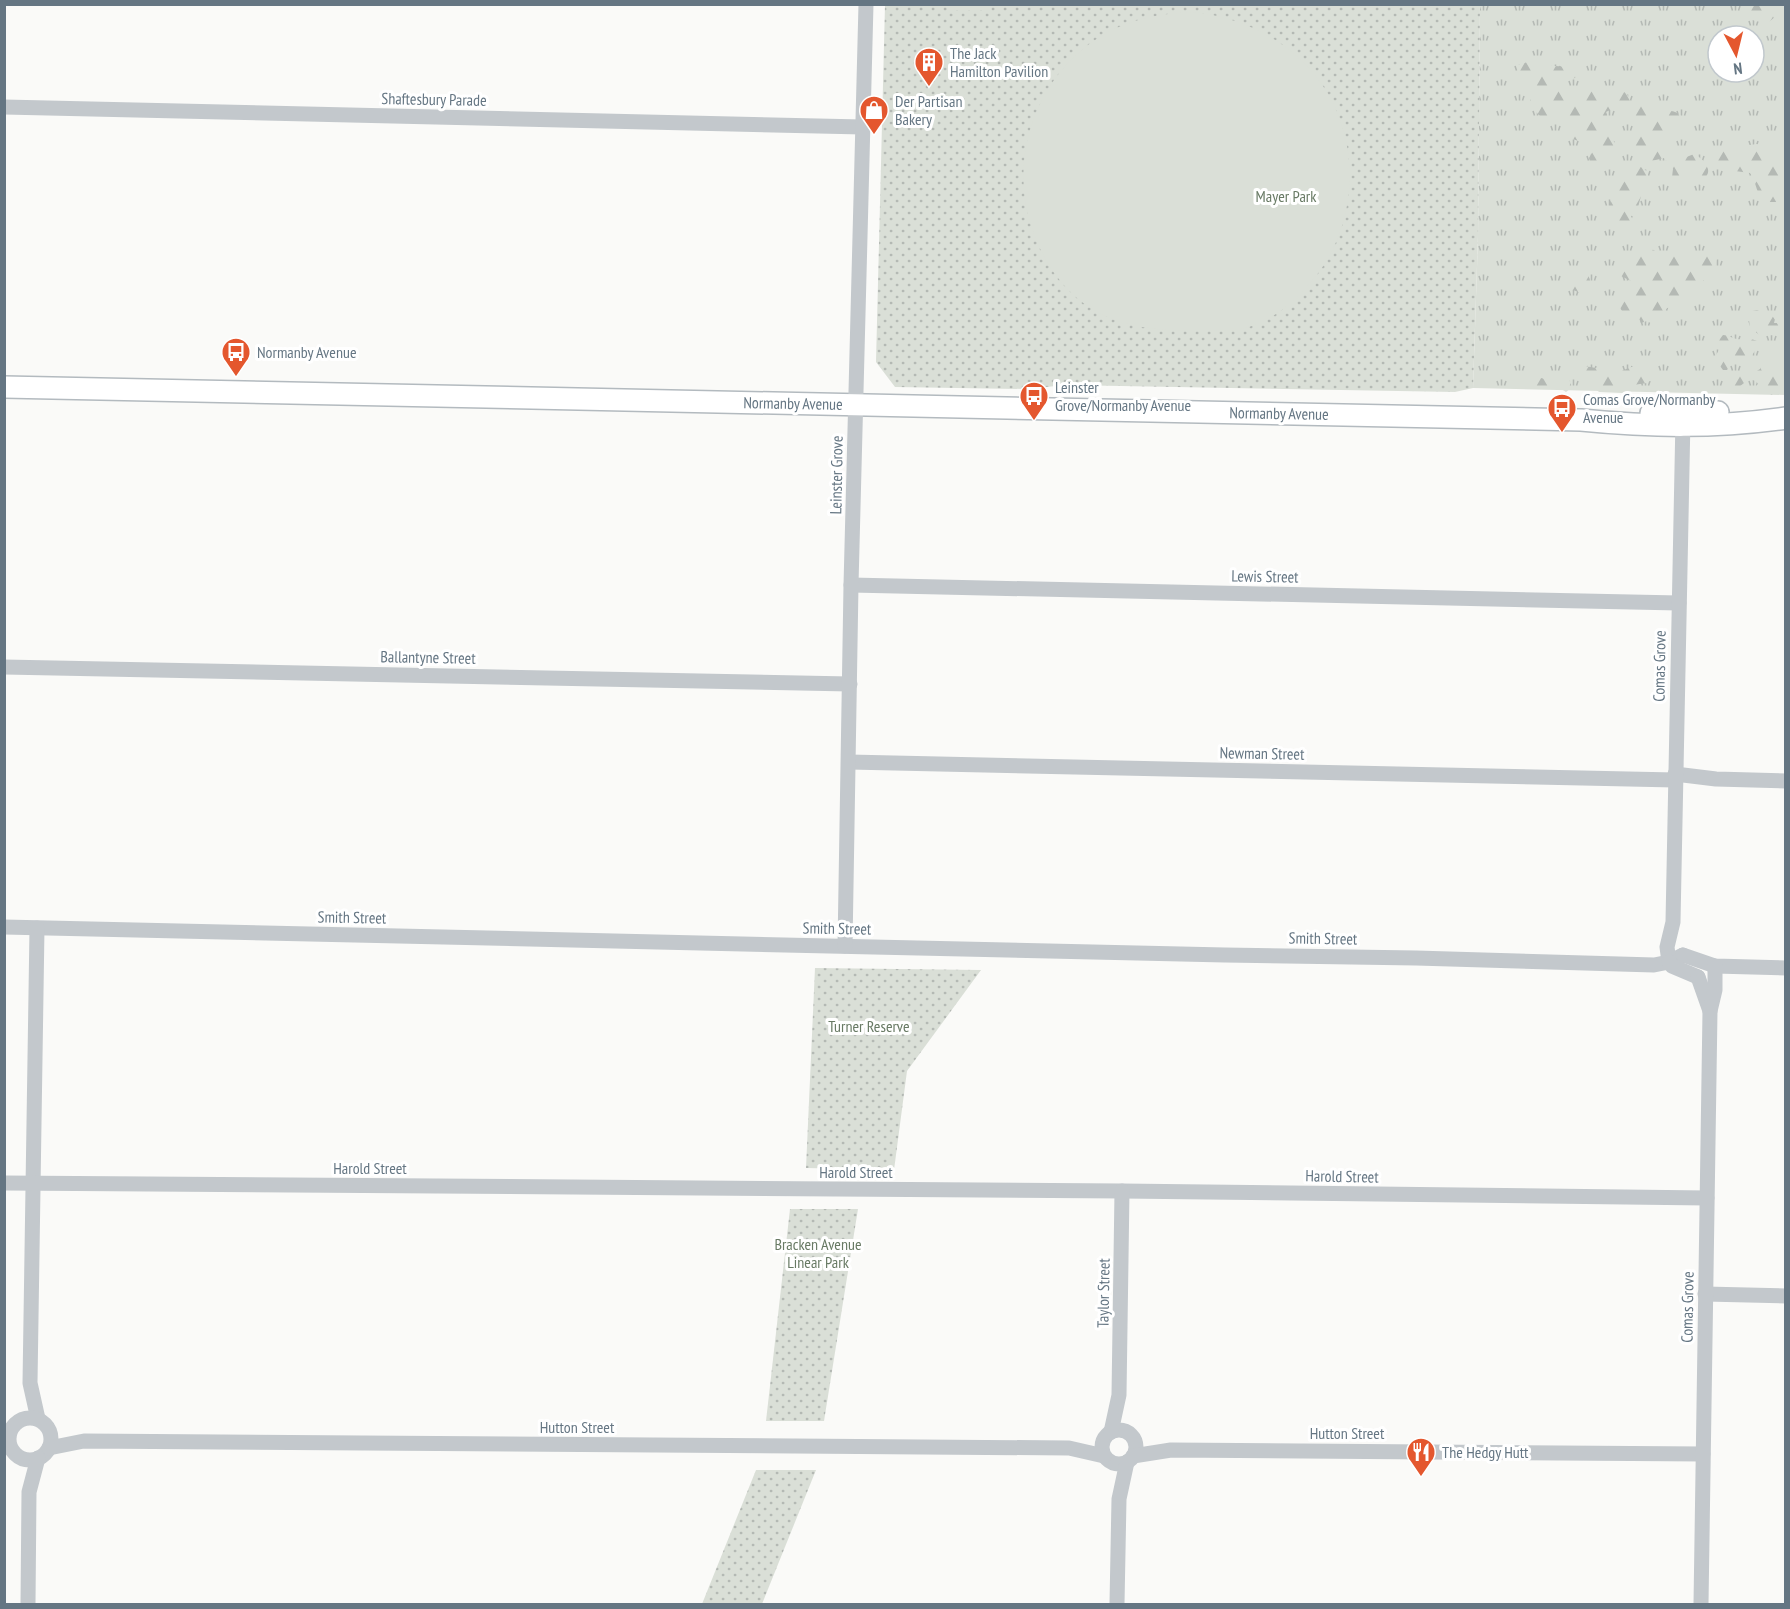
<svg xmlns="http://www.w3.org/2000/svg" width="1790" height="1609" font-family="'PT Sans Narrow',sans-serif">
	<defs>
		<pattern id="grass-tufts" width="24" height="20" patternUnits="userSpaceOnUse" patternTransform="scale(1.5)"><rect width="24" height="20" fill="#dadfd7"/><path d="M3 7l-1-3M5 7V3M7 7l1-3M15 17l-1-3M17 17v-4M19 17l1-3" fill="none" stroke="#b4b9b4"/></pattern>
		<pattern id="forest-firs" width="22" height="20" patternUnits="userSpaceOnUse" patternTransform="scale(1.5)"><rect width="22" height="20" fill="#dadfd7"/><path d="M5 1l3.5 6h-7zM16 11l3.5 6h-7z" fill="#b4b9b4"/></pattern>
		<pattern id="park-dots" width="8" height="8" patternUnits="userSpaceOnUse" patternTransform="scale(1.5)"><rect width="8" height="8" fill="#dadfd7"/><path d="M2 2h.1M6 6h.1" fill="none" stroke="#b4b9b4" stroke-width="1.8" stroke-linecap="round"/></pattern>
	</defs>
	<rect width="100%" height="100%" fill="#fafaf8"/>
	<!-- grass -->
	<path fill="url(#grass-tufts)" fill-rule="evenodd" d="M1480,5H1785V395L1473,388L1478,236ZM1718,36H1754V72H1718Z"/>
	<!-- forest -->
	<g fill="url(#forest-firs)">
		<path d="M1744,5H1781L1777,15L1769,22C1760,22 1753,22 1746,16L1747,9Z"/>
		<path d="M1528,62C1542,63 1557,68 1570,66L1576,77L1573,79L1564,77L1563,91L1564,98L1581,86C1586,91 1593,90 1598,95L1611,94L1618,89C1626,91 1632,99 1631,107C1624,112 1620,112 1612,109L1606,112V128L1596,142C1584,142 1568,143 1564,127C1562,121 1563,119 1558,114L1553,118H1542L1530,106V95L1537,92L1529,82L1519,79L1517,65Z"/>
		<path d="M1642,98H1647L1651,107L1659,108L1661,113C1669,110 1675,110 1681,116V129L1674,136H1668L1666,140L1646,134L1644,122L1637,121L1633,116V111Z"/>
		<path d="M1607,135L1611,136C1621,151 1615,167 1597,170L1591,165L1589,158L1593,151Z"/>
		<path d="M1641,136L1678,150L1684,158L1694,154C1701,157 1712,168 1707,175C1705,179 1703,181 1701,185L1689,179L1676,180L1672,177L1673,169L1664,158L1643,163C1634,158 1633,149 1634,139Z"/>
		<path d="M1757,144C1788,154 1786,171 1785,199L1781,202H1764C1755,192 1756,179 1750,173L1720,169L1715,163L1716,155L1720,147L1730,145L1747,152L1749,145Z"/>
		<polygon points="1629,166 1641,167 1648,172 1648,184 1652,189 1641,196 1637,211 1628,212 1634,221 1633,227 1619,229 1611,227 1608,223 1608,216 1613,212 1609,207 1612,194 1608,188 1609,181 1621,176"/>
		<path d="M1639,246C1649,246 1651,249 1659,253C1666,256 1672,254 1679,258L1688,253L1695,255L1696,258L1707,250L1714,252L1717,257L1715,267L1719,274L1714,281L1703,280V291L1697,298H1694L1691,295L1686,300L1678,297L1676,307L1667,308L1662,316V323L1654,325L1647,321L1641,323L1638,316C1608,314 1622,296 1631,281L1617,274L1614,267L1615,261L1628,257L1629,253Z"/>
		<path d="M1579,272L1586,273C1593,280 1590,288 1587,296L1571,289L1572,277Z"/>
		<polygon points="1757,310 1761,312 1767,310 1775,319 1774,323 1783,323 1783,327 1778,329 1775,335 1761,336 1750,328 1748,312"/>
		<path d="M1723,335C1729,335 1731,338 1737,339C1746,340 1746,337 1757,341V348L1750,358H1737L1733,354V361L1727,370H1723L1720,366L1721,362L1716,359V355L1719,350C1717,344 1719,340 1723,335Z"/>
		<polygon points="1768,359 1775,361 1778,365 1784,365 1785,388 1779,393 1772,390 1753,390 1758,384 1756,381 1752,380 1752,374 1760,369 1762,360"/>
		<path d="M1608,364H1612L1617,369L1616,375C1621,370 1631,367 1638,365L1643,367L1651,375V380L1647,383L1633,385L1630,382L1625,393H1622L1599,392L1596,389L1586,388L1582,379L1585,366L1601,369Z"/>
		<polygon points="1735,371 1745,377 1744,383 1739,387 1728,388 1723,380 1730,372"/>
		<path d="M1529,375L1545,379L1564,377L1571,382L1570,389L1566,392L1555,385L1551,389L1545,386C1538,391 1529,387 1524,381L1525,376Z"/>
	</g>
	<!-- park -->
	<g fill="url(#park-dots)">
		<polygon points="885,5 1480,5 1478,236 1473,388 1455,392 1066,385 1026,389 895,387 876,362"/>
		<polygon points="815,968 981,970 907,1071 894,1170 806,1168"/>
		<polygon points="790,1209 858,1209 824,1421 766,1421"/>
		<polygon points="756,1470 816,1470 762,1604 702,1604"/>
	</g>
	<!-- pitch -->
	<g fill="#dadfd7">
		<polygon points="955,5 984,5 984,10 954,10"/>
		<path d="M1193,12C1287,22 1357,93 1349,190C1346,224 1334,255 1312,281C1292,305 1268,324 1237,330C1196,331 1141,334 1103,315C1070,299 1046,268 1034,234C1007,163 1033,80 1098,38C1126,20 1160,13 1193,12Z"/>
	</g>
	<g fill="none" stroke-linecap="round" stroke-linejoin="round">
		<!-- secondary casing -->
		<g stroke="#b3babf" stroke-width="24">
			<g id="secondary">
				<path d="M4,387L1581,420C1652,427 1715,428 1786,418"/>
				<polyline points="1651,413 1718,412"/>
			</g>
		</g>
		<!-- minor -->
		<g stroke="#c3c8cc" stroke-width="15">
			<polyline points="4,107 863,127"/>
			<polyline points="851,585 1679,603"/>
			<polyline points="4,667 850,684"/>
			<polyline points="849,762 1675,780"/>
			<polyline points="1675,774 1716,779 1786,781"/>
			<polyline points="4,927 1225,955 1416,958 1654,965 1669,962 1683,955"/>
			<polyline points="37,928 30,1383 38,1419"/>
			<polyline points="845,946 851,585 866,4"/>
			<polyline points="1683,955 1715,966 1786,968"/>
			<polyline points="1669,962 1667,947 1673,922 1683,418"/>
			<polyline points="1669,962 1672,966 1698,977"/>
			<polyline points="1698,977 1710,1011"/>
			<polyline points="4,1183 1122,1191 1707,1198"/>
			<polyline points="1705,1294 1786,1296"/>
			<circle cx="30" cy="1439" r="21"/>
			<circle cx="1119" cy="1447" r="17"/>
			<polyline points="1111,1432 1119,1395 1122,1191"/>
			<polyline points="49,1448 84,1441 1069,1448 1104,1456"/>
			<polyline points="1133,1456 1171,1450 1703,1454"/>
			<polyline points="28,1604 29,1492 38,1458"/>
			<polyline points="1117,1604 1119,1499 1127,1462"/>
			<polyline points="1701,1604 1710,1011 1715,990 1715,966"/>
		</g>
		<!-- secondary -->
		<use href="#secondary" stroke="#fff" stroke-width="21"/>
	</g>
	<!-- icons -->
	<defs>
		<g id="building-pin" transform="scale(1.5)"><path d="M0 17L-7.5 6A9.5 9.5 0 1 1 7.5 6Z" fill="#e4572e" stroke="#fff"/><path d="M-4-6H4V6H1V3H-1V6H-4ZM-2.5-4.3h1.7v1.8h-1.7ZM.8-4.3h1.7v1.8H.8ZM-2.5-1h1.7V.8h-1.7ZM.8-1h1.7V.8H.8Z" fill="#fff"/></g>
		<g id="shop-pin" transform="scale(1.5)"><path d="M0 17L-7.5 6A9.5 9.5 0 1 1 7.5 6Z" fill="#e4572e" stroke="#fff"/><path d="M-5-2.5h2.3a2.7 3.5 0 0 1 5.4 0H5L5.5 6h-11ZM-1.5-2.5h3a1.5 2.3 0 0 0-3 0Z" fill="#fff"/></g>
		<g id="bus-pin" transform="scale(1.5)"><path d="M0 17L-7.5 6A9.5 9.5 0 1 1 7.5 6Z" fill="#e4572e" stroke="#fff"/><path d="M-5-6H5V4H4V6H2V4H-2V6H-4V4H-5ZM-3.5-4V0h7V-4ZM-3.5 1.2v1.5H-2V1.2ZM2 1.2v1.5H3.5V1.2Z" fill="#fff"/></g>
		<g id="restaurant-pin" transform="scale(1.5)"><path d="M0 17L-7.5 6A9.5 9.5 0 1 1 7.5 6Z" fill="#e4572e" stroke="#fff"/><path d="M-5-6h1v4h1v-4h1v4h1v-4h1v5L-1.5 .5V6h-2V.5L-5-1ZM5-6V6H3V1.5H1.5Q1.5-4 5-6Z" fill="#fff"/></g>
	</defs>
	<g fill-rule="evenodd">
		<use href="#building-pin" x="929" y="62"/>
		<use href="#shop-pin" x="874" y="110"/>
		<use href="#bus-pin" x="236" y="352"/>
		<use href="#bus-pin" x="1034" y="396"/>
		<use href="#bus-pin" x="1562" y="408"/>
		<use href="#restaurant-pin" x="1421" y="1452"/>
	</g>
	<g text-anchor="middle" stroke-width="6" stroke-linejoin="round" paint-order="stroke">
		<!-- poi labels -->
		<g font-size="16" fill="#657683" stroke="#fff" text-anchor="start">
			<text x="950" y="59">The Jack<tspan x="950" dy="18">Hamilton Pavilion</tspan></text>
			<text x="895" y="107">Der Partisan<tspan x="895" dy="18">Bakery</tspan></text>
			<text x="257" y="358">Normanby Avenue</text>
			<text x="1055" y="393">Leinster<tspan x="1055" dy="18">Grove/Normanby Avenue</tspan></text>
			<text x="1583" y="405">Comas Grove/Normanby<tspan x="1583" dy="18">Avenue</tspan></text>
			<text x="1442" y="1458">The Hedgy Hutt</text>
		</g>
		<!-- street labels -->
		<g font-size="16" fill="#657683" stroke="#fff">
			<text transform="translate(434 99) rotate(1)" y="6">Shaftesbury Parade</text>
			<text transform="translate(793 403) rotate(1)" y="6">Normanby Avenue</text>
			<text transform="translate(1279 413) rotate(1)" y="6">Normanby Avenue</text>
			<text transform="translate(836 475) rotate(-89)" y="6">Leinster Grove</text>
			<text transform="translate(1265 576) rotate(1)" y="6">Lewis Street</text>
			<text transform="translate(428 657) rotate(1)" y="6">Ballantyne Street</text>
			<text transform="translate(1659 666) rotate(-89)" y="6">Comas Grove</text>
			<text transform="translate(1262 753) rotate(1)" y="6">Newman Street</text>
			<text transform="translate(352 917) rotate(1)" y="6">Smith Street</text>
			<text transform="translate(837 928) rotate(1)" y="6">Smith Street</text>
			<text transform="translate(1323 938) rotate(1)" y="6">Smith Street</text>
			<text x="370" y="1174">Harold Street</text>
			<text x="856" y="1178">Harold Street</text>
			<text transform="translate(1342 1176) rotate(1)" y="6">Harold Street</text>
			<text transform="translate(1103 1293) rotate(-89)" y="6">Taylor Street</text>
			<text transform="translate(1687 1307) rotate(-89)" y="6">Comas Grove</text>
			<text x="577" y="1433">Hutton Street</text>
			<text x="1347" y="1439">Hutton Street</text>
		</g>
		<!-- park labels -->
		<g font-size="16" fill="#687a64" stroke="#fff">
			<text x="1286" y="202">Mayer Park</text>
			<text x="869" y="1032">Turner Reserve</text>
			<text x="818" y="1250">Bracken Avenue<tspan x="818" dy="18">Linear Park</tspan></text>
		</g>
	</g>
	<!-- border -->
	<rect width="1790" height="1609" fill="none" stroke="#657683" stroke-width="12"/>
	<!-- north arrow -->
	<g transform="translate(1736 54) rotate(173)"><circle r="28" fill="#ffffff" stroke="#c1c8cd" stroke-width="1.5"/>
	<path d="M0-4.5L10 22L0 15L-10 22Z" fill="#e4572e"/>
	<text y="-9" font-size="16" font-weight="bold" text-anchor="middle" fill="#657683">N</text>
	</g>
</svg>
